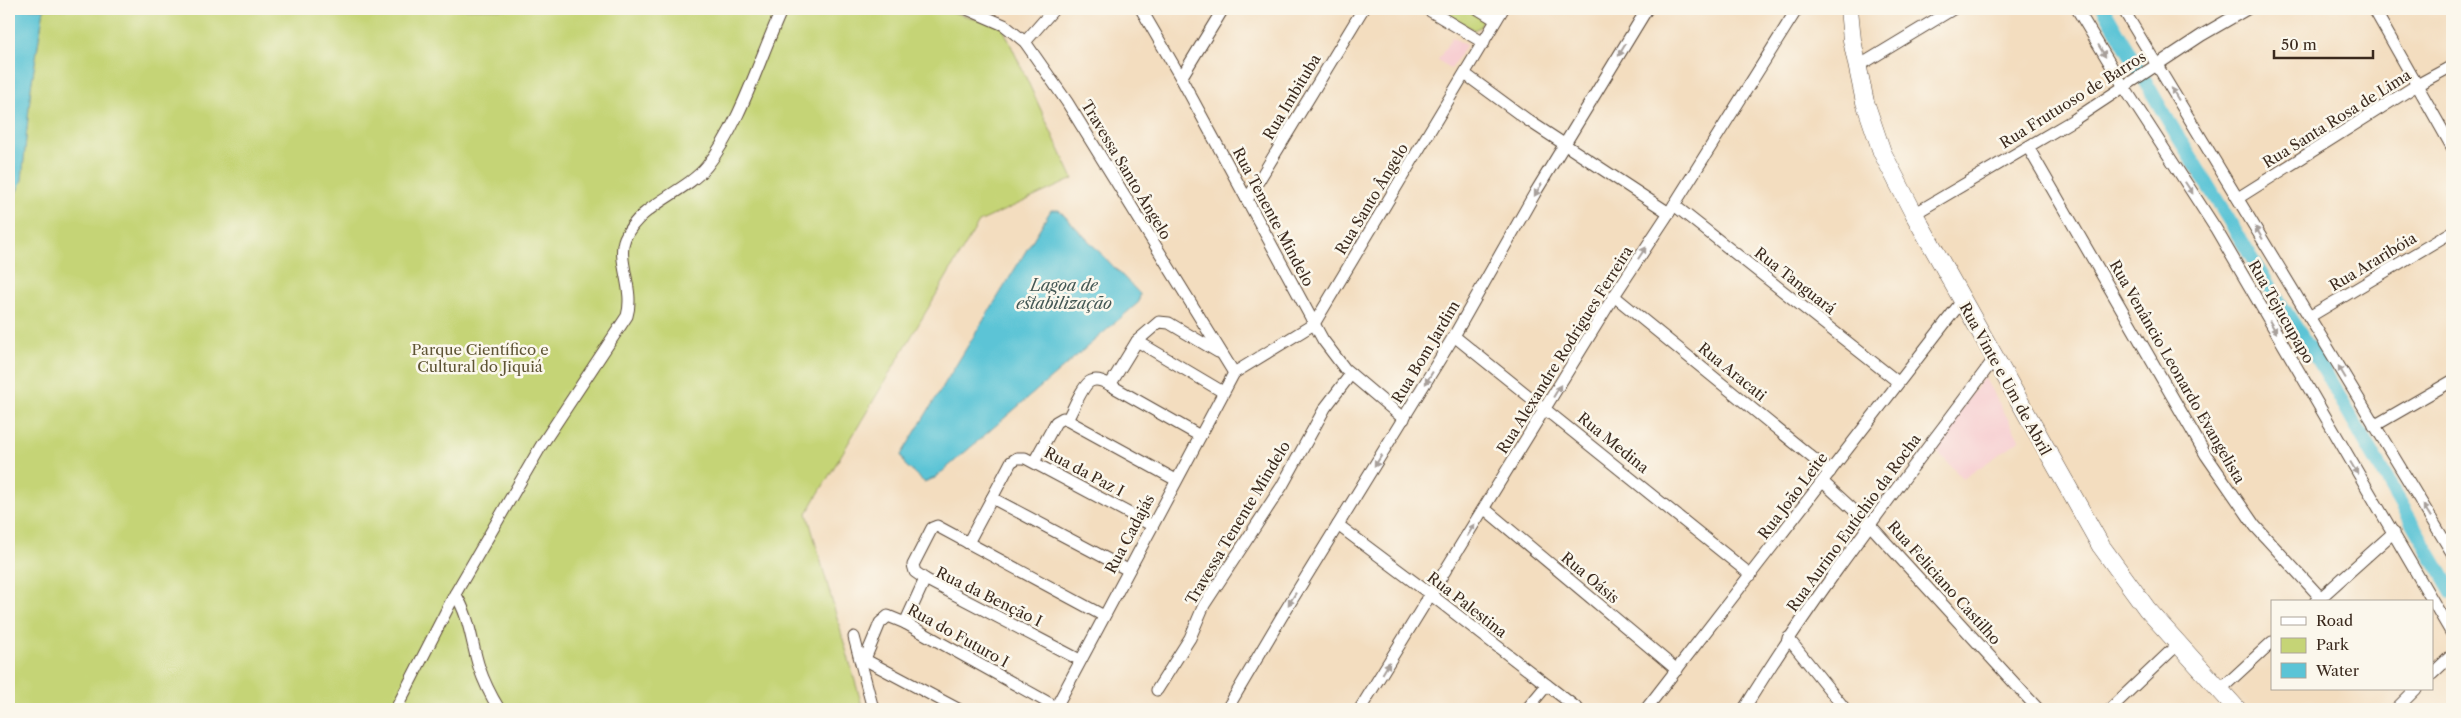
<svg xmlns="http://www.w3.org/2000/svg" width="2461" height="718" font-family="'Libre Caslon Text',serif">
	<rect width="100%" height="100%" fill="#fbf7ec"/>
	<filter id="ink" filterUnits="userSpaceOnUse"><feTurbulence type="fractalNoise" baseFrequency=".02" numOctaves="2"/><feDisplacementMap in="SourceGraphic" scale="10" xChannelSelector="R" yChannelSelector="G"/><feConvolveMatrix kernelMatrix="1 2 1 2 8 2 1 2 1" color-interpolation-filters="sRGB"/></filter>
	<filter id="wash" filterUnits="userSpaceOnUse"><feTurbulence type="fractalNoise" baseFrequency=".0096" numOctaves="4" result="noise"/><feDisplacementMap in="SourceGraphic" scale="20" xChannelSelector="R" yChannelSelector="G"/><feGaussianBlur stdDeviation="1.12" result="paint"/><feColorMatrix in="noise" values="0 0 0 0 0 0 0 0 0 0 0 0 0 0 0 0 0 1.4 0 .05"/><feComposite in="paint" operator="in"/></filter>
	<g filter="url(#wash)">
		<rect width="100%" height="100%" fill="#f3ddbf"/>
		<!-- built -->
		<g fill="#f7cfd2">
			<polygon points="1452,37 1466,45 1451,69 1438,60"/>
			<polygon points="1984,377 2020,440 1963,479 1933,447"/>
		</g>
		<!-- green -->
		<g fill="#c5d476" stroke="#807f4a">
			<polygon points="44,9 940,9 1002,26 1073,179 979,222 807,513 863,709 9,709 9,208 22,179 31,87"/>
			<polygon points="1438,9 1473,9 1483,21 1480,27 1474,30"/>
		</g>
		<!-- water -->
		<g fill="#5bc4d6" stroke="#4b777a">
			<polygon points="9,9 44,9 31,87 22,180 9,208"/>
			<polygon points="1051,210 1059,210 1140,294 1139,302 935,478 924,482 905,465 901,455"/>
		</g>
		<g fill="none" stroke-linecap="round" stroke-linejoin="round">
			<!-- canal -->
			<polyline stroke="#5bc4d6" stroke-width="14" points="2104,9 2163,112 2271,289 2325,372 2452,592"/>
		</g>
	</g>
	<g filter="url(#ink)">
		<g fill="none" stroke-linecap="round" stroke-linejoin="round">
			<!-- street casing -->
			<g stroke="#574536" stroke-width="13">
				<g id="street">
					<polyline points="967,9 1004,25 1025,42 1067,102 1234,373"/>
					<polyline points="1141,9 1181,78 1323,340 1345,369 1404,419"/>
					<polyline points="1427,9 1484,43"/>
					<polyline points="1478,9 1496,20"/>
					<polyline points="2077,9 2124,87 2216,229 2452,634"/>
					<polyline points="2123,9 2452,553"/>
					<polyline points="2374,9 2452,147"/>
					<polyline points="1025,42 1054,9"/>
					<polyline points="1857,67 1953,9"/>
					<polyline points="1465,74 1529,121 1669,213"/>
					<polyline points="1181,78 1223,9"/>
					<polyline points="2028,147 2206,455 2255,526 2320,597"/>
					<polyline points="2238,198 2417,85 2452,66"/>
					<polyline points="1247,200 1363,9"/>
					<polyline points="1674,205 1898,382"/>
					<polyline points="1914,214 2075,119 2202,35 2247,9"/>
					<polyline points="1614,296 1830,472"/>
					<polyline points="2309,317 2452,232"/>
					<polyline points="1454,336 1751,575"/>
					<polyline points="1137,341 1223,392"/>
					<polyline points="1110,385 1137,341 1159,322 1169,323 1218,352"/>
					<path d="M1067,420C1072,412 1083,384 1091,381C1097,378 1105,382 1110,385L1200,436"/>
					<polyline points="2374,426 2452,381"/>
					<polyline points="1034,462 1056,422 1063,418 1176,480"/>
					<polyline points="1823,482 1870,525 2038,709"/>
					<polyline points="992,498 1011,462 1017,458 1025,458 1151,525"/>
					<polyline points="1485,509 1677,670"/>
					<polyline points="1338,525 1430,594 1578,709"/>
					<polyline points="968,543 992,498 1128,570"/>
					<polyline points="925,579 915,572 913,565 932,528 937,526 1104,616"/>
					<path d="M455,594C470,616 471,642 479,667C484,682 491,696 499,709"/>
					<polyline points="2316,602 2394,532"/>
					<polyline points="905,623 925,579 1080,660"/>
					<polyline points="854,637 873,709"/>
					<polyline points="1788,638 1845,709"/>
					<polyline points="860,657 958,709"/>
					<polyline points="865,659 880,623 888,616 905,623 1056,707"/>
					<polyline points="2432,674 2452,655"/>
					<polyline points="1157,690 1190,638 1204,605 1282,486 1325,408 1351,374"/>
					<polyline points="2220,690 2272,642"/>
					<path d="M396,709L455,594L541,446L627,316C635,289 616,260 625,238C639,205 685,193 707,166C741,123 759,59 782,9"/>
					<polyline points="1055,709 1234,373 1314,324 1503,9"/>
					<polyline points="1227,709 1282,616 1454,336 1535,193 1647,9"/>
					<polyline points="1360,709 1614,296 1674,205 1797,9"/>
					<polyline points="1527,709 1547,685"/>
					<polyline points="1646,709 1962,301"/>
					<path d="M1744,709C1819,586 1909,474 1994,359"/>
					<polyline points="2110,709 2177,645"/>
					<polyline points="2396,709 2416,689"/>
				</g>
			</g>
			<!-- primary casing -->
			<g stroke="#574536" stroke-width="19">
				<polyline id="primary" points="1849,9 1852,40 1865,102 1882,152 1914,214 2101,546 2147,609 2237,709"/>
			</g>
			<!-- street -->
			<use href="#street" stroke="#fff" stroke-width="11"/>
			<!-- primary -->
			<use href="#primary" stroke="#fff" stroke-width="18"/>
		</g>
		<!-- one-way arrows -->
		<defs><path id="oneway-solid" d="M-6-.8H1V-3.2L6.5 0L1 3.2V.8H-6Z" transform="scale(1.25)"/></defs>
		<g fill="#a79f9a">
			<use href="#oneway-solid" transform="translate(1622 50) rotate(121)"/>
			<use href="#oneway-solid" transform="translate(2102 51) rotate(59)"/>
			<use href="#oneway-solid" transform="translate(2175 94) rotate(-121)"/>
			<use href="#oneway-solid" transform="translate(2189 188) rotate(57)"/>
			<use href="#oneway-solid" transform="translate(1538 190) rotate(121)"/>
			<use href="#oneway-solid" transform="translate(2259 233) rotate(-121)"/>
			<use href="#oneway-solid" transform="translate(1642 253) rotate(-57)"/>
			<use href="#oneway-solid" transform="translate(2273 327) rotate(60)"/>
			<use href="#oneway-solid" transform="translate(2342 372) rotate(-121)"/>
			<use href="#oneway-solid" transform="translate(1429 378) rotate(121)"/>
			<use href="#oneway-solid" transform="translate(1557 391) rotate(-59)"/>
			<use href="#oneway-solid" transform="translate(1378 461) rotate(122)"/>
			<use href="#oneway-solid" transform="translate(2354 468) rotate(59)"/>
			<use href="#oneway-solid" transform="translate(2427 511) rotate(-122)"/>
			<use href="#oneway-solid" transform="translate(1471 530) rotate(-58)"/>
			<use href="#oneway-solid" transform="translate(1292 599) rotate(122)"/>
			<use href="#oneway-solid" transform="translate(1386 668) rotate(-59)"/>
		</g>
	</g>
	<g text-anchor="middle" stroke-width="5" stroke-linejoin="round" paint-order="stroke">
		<!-- street labels -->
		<g font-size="15" fill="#3b2a1e" stroke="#fbf7ec">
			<text transform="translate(1292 97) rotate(-59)" y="5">Rua Imbituba</text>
			<text transform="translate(2073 100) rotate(-32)" y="5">Rua Frutuoso de Barros</text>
			<text transform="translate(2337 119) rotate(-32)" y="5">Rua Santa Rosa de Lima</text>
			<text transform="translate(1126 170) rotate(59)" y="5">Travessa Santo Ângelo</text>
			<text transform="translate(1372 199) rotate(-59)" y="5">Rua Santo Ângelo</text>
			<text transform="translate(1273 217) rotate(62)" y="5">Rua Tenente Mindelo</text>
			<text transform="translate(2373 262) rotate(-31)" y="5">Rua Araribóia</text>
			<text transform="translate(1795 281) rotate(38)" y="5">Rua Tanguará</text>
			<text transform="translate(2281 312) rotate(60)" y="5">Rua Tejucupapo</text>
			<text transform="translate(1565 350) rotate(-58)" y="5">Rua Alexandre Rodrigues Ferreira</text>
			<text transform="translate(1426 352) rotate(-59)" y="5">Rua Bom Jardim</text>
			<text transform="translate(1732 372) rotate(39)" y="5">Rua Aracati</text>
			<text transform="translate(2177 372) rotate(60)" y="5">Rua Venâncio Leonardo Evangelista</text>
			<text transform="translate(2005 379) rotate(61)" y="5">Rua Vinte e Um de Abril</text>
			<text transform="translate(1613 443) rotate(39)" y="5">Rua Medina</text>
			<text transform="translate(1084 472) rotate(28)" y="5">Rua da Paz I</text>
			<text transform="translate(1793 496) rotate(-53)" y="5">Rua João Leite</text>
			<text transform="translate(1238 523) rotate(-59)" y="5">Travessa Tenente Mindelo</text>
			<text transform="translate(1854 523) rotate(-54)" y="5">Rua Aurino Eutíchio da Rocha</text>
			<text transform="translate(1130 534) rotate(-62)" y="5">Rua Cadajás</text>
			<text transform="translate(1590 578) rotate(40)" y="5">Rua Oásis</text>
			<text transform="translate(1944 583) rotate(48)" y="5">Rua Feliciano Castilho</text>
			<text transform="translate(989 597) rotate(26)" y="5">Rua da Benção I</text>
			<text transform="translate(1467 605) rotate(38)" y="5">Rua Palestina</text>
			<text transform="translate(958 636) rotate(29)" y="5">Rua do Futuro I</text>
		</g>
		<!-- park labels -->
		<g font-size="15" fill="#5e5434" stroke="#fbf7ec">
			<text x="480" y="355">Parque Científico e<tspan x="480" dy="17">Cultural do Jiquiá</tspan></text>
		</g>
		<!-- water labels -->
		<g font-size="16" font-style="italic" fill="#455855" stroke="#fbf7ec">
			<text x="1064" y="291">Lagoa de<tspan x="1064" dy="18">estabilização</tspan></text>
		</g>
	</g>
	<!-- margin -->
	<rect width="2461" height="718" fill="none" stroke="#fbf7ec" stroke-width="30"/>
	<!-- legend -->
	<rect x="2271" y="600" width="162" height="90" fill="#fbf7ec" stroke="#aea59a"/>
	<rect x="2281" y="617" width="25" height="8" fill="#ffffff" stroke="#aea59a"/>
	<text x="2316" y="626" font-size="15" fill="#3b2a1e">Road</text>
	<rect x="2281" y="638" width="25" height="15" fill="#c5d476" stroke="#aea59a"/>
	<text x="2316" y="650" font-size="15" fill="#3b2a1e">Park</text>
	<rect x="2281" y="663" width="25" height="15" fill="#5bc4d6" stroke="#aea59a"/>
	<text x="2316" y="676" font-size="15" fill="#3b2a1e">Water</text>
	<!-- scale -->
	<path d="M2274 50v8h99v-8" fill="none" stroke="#3b2a1e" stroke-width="2.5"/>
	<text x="2281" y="50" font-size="15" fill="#3b2a1e" stroke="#fbf7ec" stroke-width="4" paint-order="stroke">50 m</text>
</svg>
